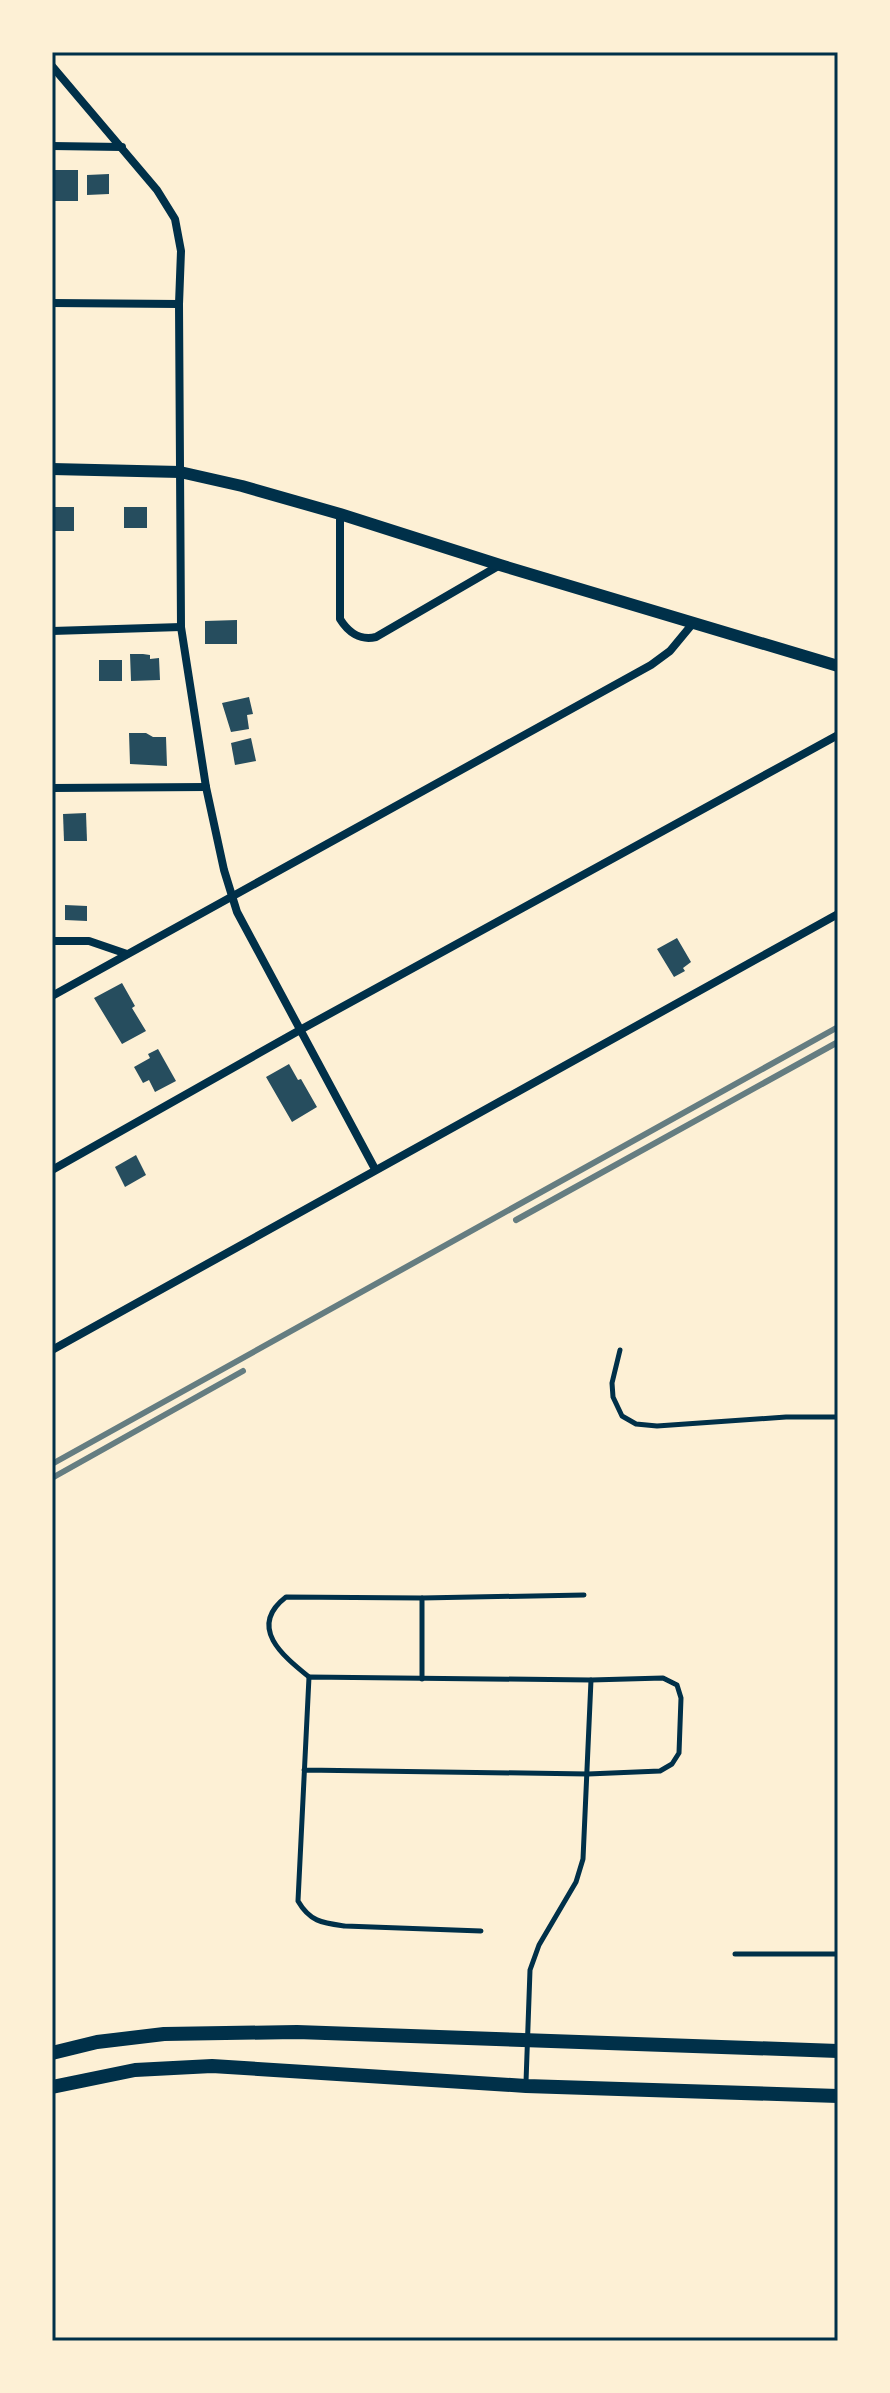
<svg xmlns="http://www.w3.org/2000/svg" width="890" height="2393" font-family="'DejaVu Sans',sans-serif">
	<rect width="100%" height="100%" fill="#fdf0d5"/>
	<!-- building -->
	<g fill="#264d5e">
		<polygon points="55,170 78,170 78,201 52,201 52,174 55,174"/>
		<polygon points="109,174 109,194 87,195 87,175"/>
		<rect x="52" y="507" width="22" height="24"/>
		<rect x="124" y="507" width="23" height="21"/>
		<polygon points="237,620 237,644 205,644 205,621"/>
		<polygon points="130,654 143,654 150,655 150,659 159,658 160,680 131,681"/>
		<rect x="99" y="660" width="23" height="21"/>
		<polygon points="249,697 253,714 247,715 249,729 231,732 222,703"/>
		<polygon points="129,733 146,733 153,737 166,737 167,766 130,764"/>
		<polygon points="251,738 256,761 235,765 231,743"/>
		<polygon points="86,813 87,841 64,841 63,814"/>
		<polygon points="65,905 87,906 87,921 65,920"/>
		<polygon points="677,938 691,962 683,968 685,971 674,977 657,949"/>
		<polygon points="122,983 135,1006 132,1008 146,1031 122,1044 94,998"/>
		<polygon points="158,1049 176,1081 155,1092 149,1080 143,1083 134,1067 150,1058 148,1054"/>
		<polygon points="289,1064 298,1080 301,1079 317,1107 292,1122 266,1077"/>
		<polygon points="136,1155 146,1175 125,1187 115,1167"/>
	</g>
	<g fill="none" stroke-linecap="round" stroke-linejoin="round">
		<!-- service -->
		<g stroke="#003049" stroke-width="5">
			<polyline points="620,1350 612,1383 613,1397 622,1416 636,1424 657,1426 786,1417 838,1417"/>
			<path d="M309,1677C283,1656 247,1627 286,1597L422,1598"/>
			<polyline points="422,1679 422,1598 584,1595"/>
			<path d="M304,1770L588,1774L660,1771L672,1764L679,1753L681,1698L677,1685L663,1678L591,1680L309,1677L298,1901C310,1922 323,1923 345,1926L481,1931"/>
			<polyline points="735,1954 838,1954"/>
			<polyline points="526,2082 530,1970 539,1945 576,1882 583,1859 591,1680"/>
		</g>
		<!-- minor -->
		<g stroke="#003049" stroke-width="8">
			<polyline points="52,66 157,190 175,219 181,251 179,304 181,627 206,787 224,870 237,912 375,1169"/>
			<polyline points="52,146 122,147"/>
			<polyline points="52,303 179,304"/>
			<path d="M340,514V619C348,632 360,641 376,637L500,565"/>
			<polyline points="52,631 181,627"/>
			<polyline points="52,788 206,787"/>
			<polyline points="52,941 89,941 127,954"/>
			<polyline points="52,996 651,665 670,651 694,622"/>
			<polyline points="52,1170 300,1030 838,735"/>
			<polyline points="52,1350 838,914"/>
		</g>
		<!-- tertiary -->
		<polyline stroke="#003049" stroke-width="12" points="52,469 180,472 242,486 340,514 500,565 838,666"/>
		<!-- secondary -->
		<g stroke="#003049" stroke-width="14">
			<polyline points="52,2053 97,2042 164,2034 297,2032 838,2051"/>
			<polyline points="52,2087 135,2070 212,2066 526,2086 838,2096"/>
		</g>
		<!-- rail -->
		<g stroke="#657d81" stroke-width="6">
			<polyline points="516,1220 838,1042"/>
			<polyline points="52,1464 838,1027"/>
			<polyline points="52,1478 243,1371"/>
		</g>
	</g>
	<!-- border -->
	<rect width="890" height="2393" fill="none" stroke="#fdf0d5" stroke-width="108"/>
	<rect x="54" y="54" width="782" height="2285" fill="none" stroke="#003049" stroke-width="3"/>
</svg>
